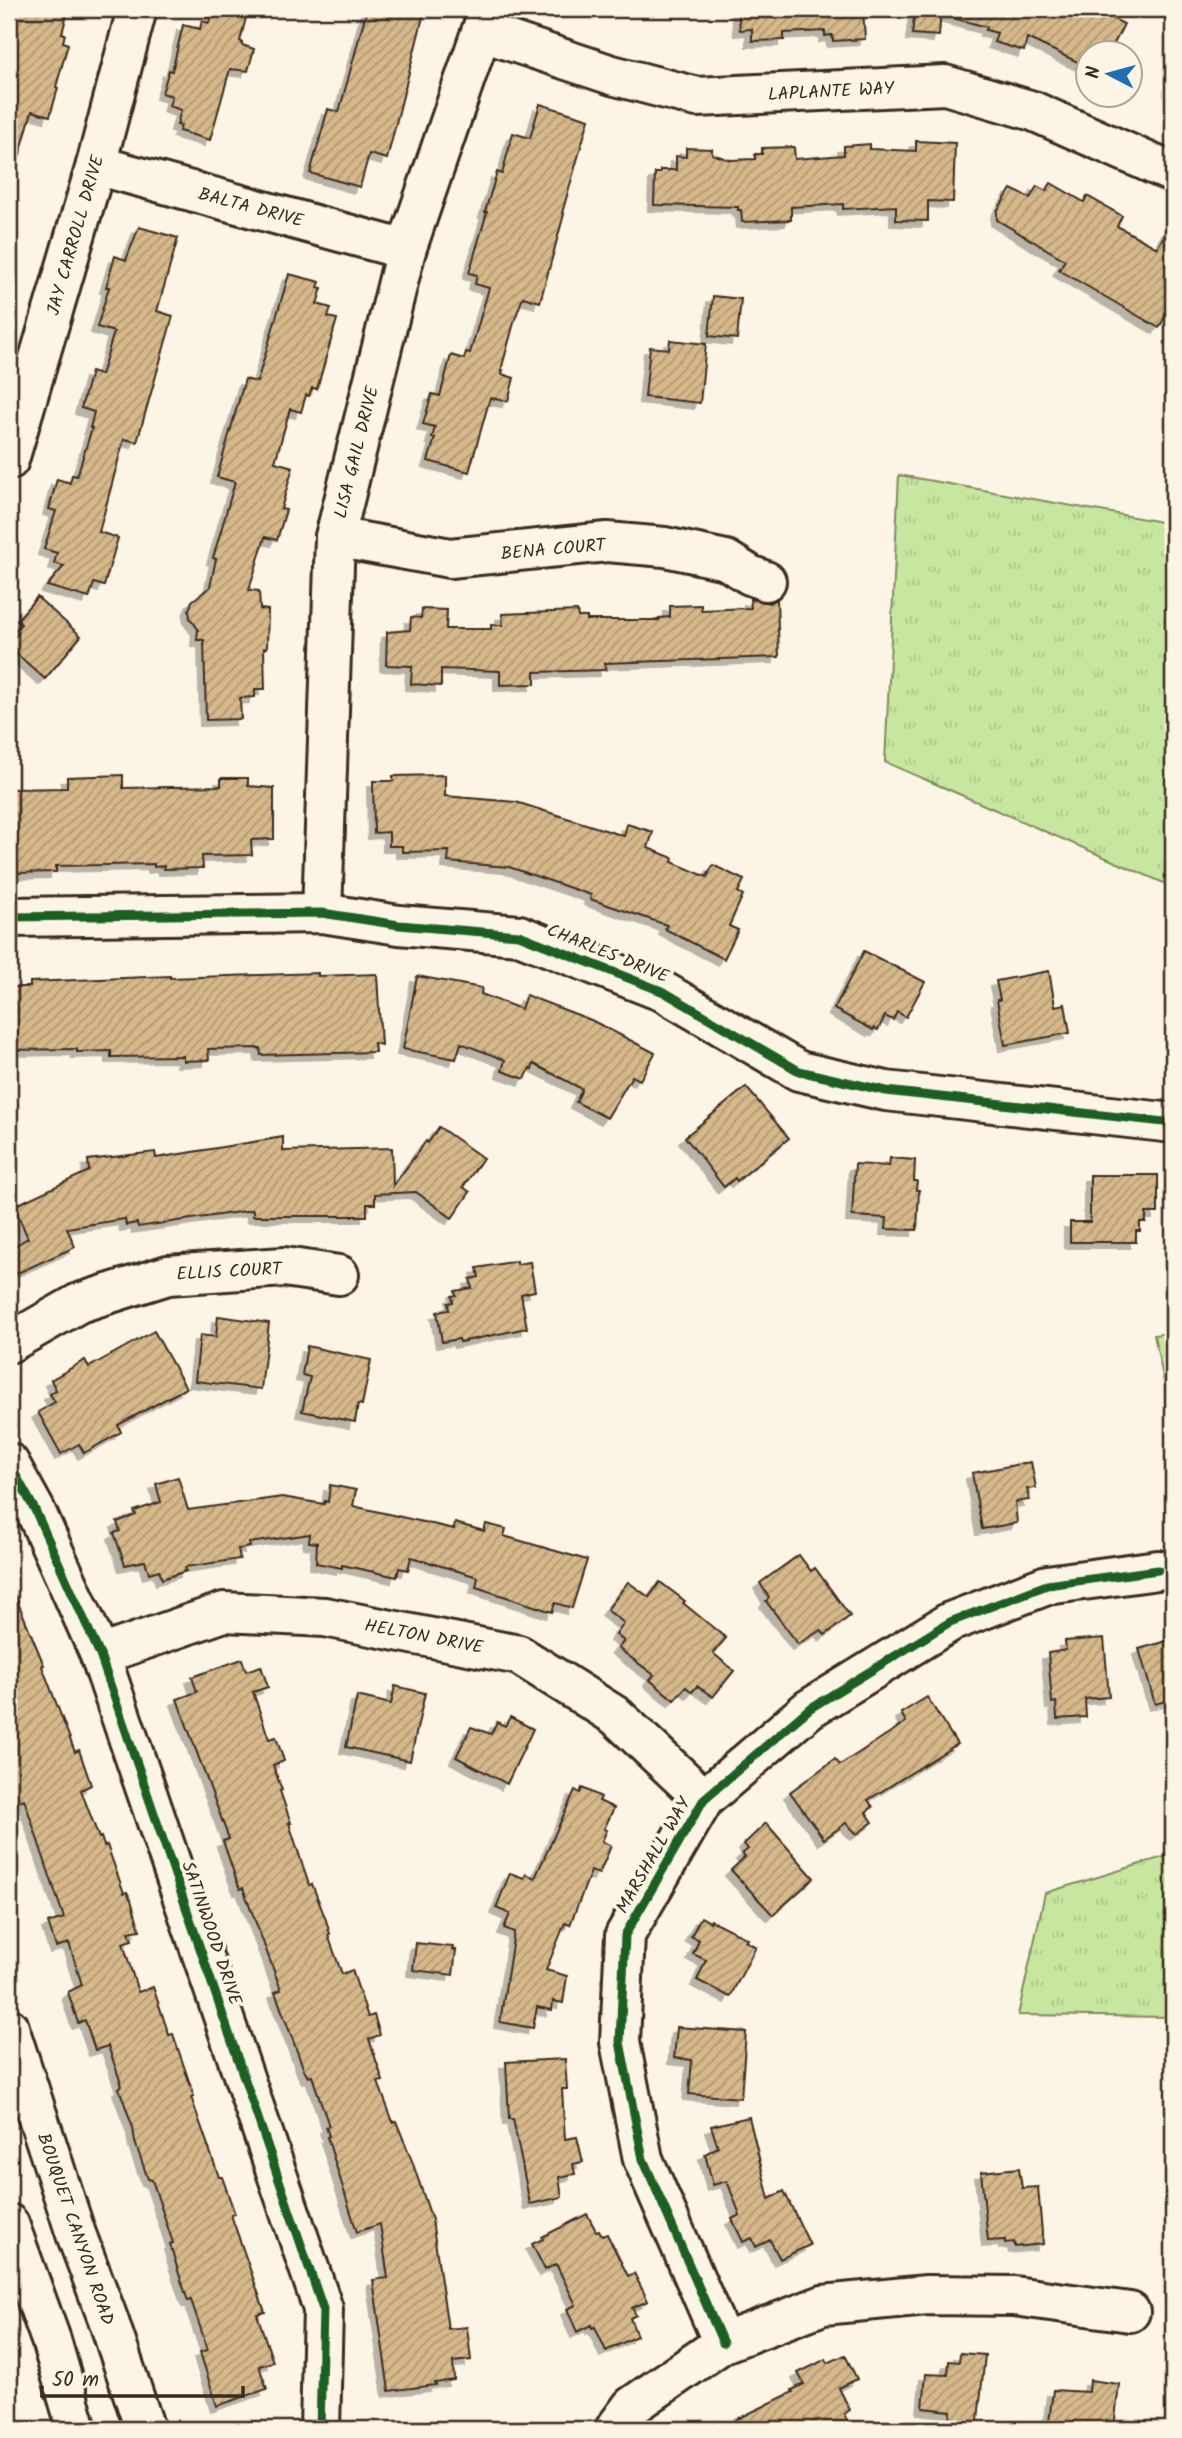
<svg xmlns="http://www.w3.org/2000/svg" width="1182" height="2438" font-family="Kalam,sans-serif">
	<defs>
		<pattern id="grass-tufts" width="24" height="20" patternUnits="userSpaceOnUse" patternTransform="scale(1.75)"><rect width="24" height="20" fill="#c7e7a0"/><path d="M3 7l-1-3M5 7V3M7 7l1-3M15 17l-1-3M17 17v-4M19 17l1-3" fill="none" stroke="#acc689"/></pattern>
		<pattern id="building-hatch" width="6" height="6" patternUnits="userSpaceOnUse" patternTransform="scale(1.75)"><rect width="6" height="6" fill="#d6b98b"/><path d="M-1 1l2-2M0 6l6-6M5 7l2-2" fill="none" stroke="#af9771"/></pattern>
		<filter id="shadow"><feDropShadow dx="-6" dy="6" stdDeviation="0" flood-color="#0004"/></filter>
	</defs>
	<rect width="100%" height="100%" fill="#fcf5e5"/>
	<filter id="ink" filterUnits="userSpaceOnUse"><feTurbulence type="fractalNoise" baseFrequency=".0143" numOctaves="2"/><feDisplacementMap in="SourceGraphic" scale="14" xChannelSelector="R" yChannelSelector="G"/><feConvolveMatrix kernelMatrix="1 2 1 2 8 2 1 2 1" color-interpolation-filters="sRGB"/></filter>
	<g filter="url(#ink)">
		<!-- grass -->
		<g fill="url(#grass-tufts)" stroke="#81885f" stroke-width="2">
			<polygon points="899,475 1173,524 1173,887 885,762"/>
			<polygon points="1173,1332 1173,1423 1154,1335"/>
			<polygon points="1173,1854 1173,2017 1018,2015 1045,1893"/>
		</g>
		<!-- building -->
		<g fill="url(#building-hatch)" stroke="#3b2a1e" stroke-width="2" filter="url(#shadow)">
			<polygon points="9,9 44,9 67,15 62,33 65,34 63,42 68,44 56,87 58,88 50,116 32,111 15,172 9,171"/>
			<polygon points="213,9 228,9 247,14 240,41 242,42 242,45 254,49 248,71 230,69 210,140 179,131 181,126 177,125 181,110 169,106 172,96 162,93 169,70 172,71 183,25 200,29 202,21 209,23"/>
			<polygon points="367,9 425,9 387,159 369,154 360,187 310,173 328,109 339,112"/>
			<polygon points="738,9 863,9 865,39 833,41 832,35 825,36 825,31 784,33 784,40 752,41 752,29 740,30"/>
			<polygon points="915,9 941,9 939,36 912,34"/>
			<polygon points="946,9 1093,9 1124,24 1110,52 1088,52 1088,67 1027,38 1024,51 994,42 997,33 986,30 987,27 945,16"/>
			<polygon points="540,104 589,119 562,213 564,214 540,302 523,297 515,319 501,370 503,370 502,374 514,378 508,401 490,398 469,472 428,461 435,438 432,438 435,427 423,424 432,394 440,396 451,355 464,359 466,352 470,353 489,288 475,284 477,275 469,273 487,212 485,212 497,172 502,174 513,133 530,138"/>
			<polygon points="916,141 955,143 953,202 928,201 928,221 896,220 896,206 843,209 843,204 791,207 791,220 742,222 741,210 738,210 738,207 654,205 655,173 660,173 660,170 676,170 676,156 686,157 686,148 712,149 712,154 730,160 755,159 755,154 762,154 762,148 794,147 795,159 844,155 844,146 870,144 870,149 916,151"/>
			<polygon points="1051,183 1084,202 1087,196 1122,216 1117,226 1157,248 1173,221 1173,303 1159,328 1059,270 1065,260 997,220 997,211 1011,189 1030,198 1037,186 1046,191"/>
			<polygon points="139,227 178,238 157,311 173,316 137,442 124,439 99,532 118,538 104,586 94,583 89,598 47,586 64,566 54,563 57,553 44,549 56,511 49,509 57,479 70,483 72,475 77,476 92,428 90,428 94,412 81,408 91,372 101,375 114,332 97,327 109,287 106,287 115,256 126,260"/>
			<polygon points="289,274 320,282 318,287 322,288 317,304 331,308 328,317 337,319 317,389 312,388 309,396 306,395 301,412 290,409 275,462 293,467 281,509 286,510 277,540 265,537 249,590 259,591 260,609 268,610 267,648 264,648 265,689 255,689 255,697 240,698 241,719 206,720 204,640 197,640 198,629 190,618 189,610 192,601 210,587 216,559 213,558 235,482 217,477 245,379 257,382"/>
			<polygon points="713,296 741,299 737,339 709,336"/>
			<polygon points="670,340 706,344 700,403 645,397 650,347 669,349"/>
			<polygon points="37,597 81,636 45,679 9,647 9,643 18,633 15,630 21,624 17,620"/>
			<polygon points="750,599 769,603 777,599 779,657 605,663 606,670 535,672 535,684 500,685 500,671 441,669 441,686 411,684 412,666 386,665 387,632 410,630 411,617 421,618 422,609 447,610 446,629 491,629 491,625 503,625 502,614 577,611 578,617 587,617 587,620 659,620 659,618 670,617 670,606 701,605 701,610 751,608"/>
			<polygon points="123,775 123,788 221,786 221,778 248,778 248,786 274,788 274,839 251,840 252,855 202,856 203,868 164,869 164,866 154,867 154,864 56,866 56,872 15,873 15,858 9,858 9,789 67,788 67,777"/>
			<polygon points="445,775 445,796 516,802 624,836 627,824 653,832 648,848 673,858 672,862 707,877 713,865 744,880 738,892 743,895 729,926 738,930 724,959 665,929 667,925 590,899 591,895 509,867 448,862 449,851 402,852 402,846 389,846 389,832 374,833 373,781 393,781 393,776"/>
			<polygon points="864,951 925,982 906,1017 897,1012 893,1020 885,1016 878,1030 874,1028 873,1030 834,1009"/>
			<polygon points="1049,971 1055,1006 1065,1004 1070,1033 1005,1045 997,1000 1000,1000 996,981"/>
			<polygon points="318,973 318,976 377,974 381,1045 374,1043 375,1052 261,1055 260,1048 208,1049 209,1060 183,1061 183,1056 111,1057 111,1051 77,1052 77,1049 9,1050 9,987 30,987 30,982 170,976 170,978"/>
			<polygon points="417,976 482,988 481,994 521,1009 526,995 591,1020 655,1053 640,1080 632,1076 607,1118 576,1102 582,1089 534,1064 532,1069 530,1068 525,1079 502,1071 505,1060 461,1043 456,1059 403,1049"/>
			<polygon points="746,1087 789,1138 737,1181 735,1178 724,1187 685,1137"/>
			<polygon points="439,1127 483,1158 463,1187 470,1192 452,1218 416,1192 375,1194 375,1204 367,1204 367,1216 253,1216 253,1210 138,1227 137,1223 126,1225 125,1219 67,1228 75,1247 9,1277 9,1249 28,1238 14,1206 89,1171 88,1160 155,1152 156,1158 283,1137 283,1151 392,1148 393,1186 426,1141 428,1143"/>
			<polygon points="890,1158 915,1160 914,1181 917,1181 916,1190 919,1190 917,1230 886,1229 887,1218 852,1216 855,1164 889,1166"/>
			<polygon points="1090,1175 1158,1175 1158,1213 1146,1213 1146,1222 1140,1222 1140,1231 1136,1231 1136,1242 1070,1242 1070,1222 1090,1222"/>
			<polygon points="517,1261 517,1264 530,1262 535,1291 521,1294 527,1328 460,1342 459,1339 442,1342 437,1312 449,1310 448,1303 453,1302 452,1296 456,1295 455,1291 472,1288 470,1279 479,1277 477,1268"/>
			<polygon points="218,1316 269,1323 261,1389 195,1381 200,1335 216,1337"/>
			<polygon points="154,1331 186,1388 118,1425 121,1432 84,1453 79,1444 61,1454 38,1412 55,1402 50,1394 56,1390 51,1380 85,1360 89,1367"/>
			<polygon points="307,1346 371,1360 362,1405 358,1404 355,1422 302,1411 310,1377 302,1375"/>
			<polygon points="1031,1462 1036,1488 1027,1489 1029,1500 1015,1502 1017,1523 982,1529 972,1473"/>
			<polygon points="178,1477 188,1510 282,1497 324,1504 325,1501 328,1502 330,1485 356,1490 353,1506 454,1529 455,1523 484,1531 486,1524 506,1529 504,1536 587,1560 572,1608 555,1603 552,1612 476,1587 478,1577 411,1557 408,1570 399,1568 397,1577 342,1565 342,1568 316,1563 317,1543 309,1542 310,1534 249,1543 250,1547 238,1549 240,1559 185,1567 186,1571 162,1579 159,1570 149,1573 145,1561 125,1565 114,1533 120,1531 117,1522 136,1515 134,1511 161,1502 156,1484"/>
			<polygon points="799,1555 811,1571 815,1568 850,1616 825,1635 821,1630 798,1644 766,1601 769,1598 760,1583"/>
			<polygon points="9,1581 44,1665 42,1666 75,1752 79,1750 91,1785 81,1790 99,1838 101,1837 104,1846 107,1845 124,1893 127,1892 131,1900 140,1930 129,1932 132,1940 123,1943 138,1992 153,1987 169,2035 173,2034 194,2096 191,2097 219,2177 222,2177 235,2214 231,2215 265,2312 257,2314 273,2362 259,2366 267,2389 217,2406 200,2352 208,2350 191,2300 188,2301 179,2274 170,2244 173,2243 152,2180 148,2179 135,2142 133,2128 119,2088 122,2086 108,2046 95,2050 85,2020 78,2023 68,1992 82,1985 69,1943 56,1947 48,1923 64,1918 24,1799 9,1805"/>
			<polygon points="628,1582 649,1597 660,1582 685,1601 683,1603 726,1638 713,1653 734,1671 713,1697 697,1686 692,1692 686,1687 674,1700 650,1680 654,1675 618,1648 624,1641 616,1635 624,1623 607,1610"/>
			<polygon points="1104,1638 1109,1697 1085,1699 1086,1717 1057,1719 1056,1702 1052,1703 1048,1653 1066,1650 1065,1641"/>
			<polygon points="1170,1640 1173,1654 1173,1699 1155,1704 1139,1649"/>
			<polygon points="242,1659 246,1671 261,1666 268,1687 253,1692 269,1739 276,1737 284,1761 273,1765 282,1790 280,1791 291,1823 289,1823 309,1885 312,1884 326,1920 330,1934 328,1935 342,1974 352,1970 368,2017 374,2015 380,2035 369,2039 383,2081 378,2082 393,2122 396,2121 412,2161 432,2220 448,2329 467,2327 471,2360 453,2362 454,2380 435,2383 436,2385 389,2391 373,2280 388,2278 380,2224 357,2232 327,2137 329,2136 326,2127 329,2126 312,2076 308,2077 304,2070 275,1992 281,1990 243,1888 240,1889 236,1879 223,1841 229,1839 177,1699 197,1692 192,1677"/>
			<polygon points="395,1686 425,1693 410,1761 346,1747 357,1696 391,1704"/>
			<polygon points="927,1697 957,1744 868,1800 873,1807 866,1812 873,1822 857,1834 846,1823 824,1839 790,1792 835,1759 840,1765 906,1722 901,1713"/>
			<polygon points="510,1717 533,1729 507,1784 456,1757 471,1727 491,1734 497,1722 505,1726"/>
			<polygon points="582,1788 601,1797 599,1801 614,1808 604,1829 607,1830 602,1841 611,1846 599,1874 591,1871 570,1925 565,1923 546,1970 567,1976 563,2003 553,2001 552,2010 537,2007 533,2028 500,2022 514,1932 504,1928 510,1914 496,1908 510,1873 524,1878 526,1874 535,1878 575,1790 580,1793"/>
			<polygon points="766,1823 814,1878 773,1915 731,1870 745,1857 742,1854 748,1849 744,1844"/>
			<polygon points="701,1917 710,1922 711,1920 748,1939 745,1941 756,1947 730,1997 697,1980 706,1960 693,1954 699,1940 691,1936"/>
			<polygon points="416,1943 453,1947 452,1950 456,1950 453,1975 413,1970"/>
			<polygon points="677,2027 746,2032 741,2098 689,2094 692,2060 674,2058"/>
			<polygon points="565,2059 567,2089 562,2089 565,2139 577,2137 583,2162 573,2164 575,2174 559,2177 562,2197 530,2204 513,2119 509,2119 506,2062"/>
			<polygon points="749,2117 769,2199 784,2191 810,2245 780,2259 770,2240 756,2247 752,2238 743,2242 732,2219 740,2215 727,2181 713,2185 705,2154 718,2147 711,2126"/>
			<polygon points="1019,2168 1022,2188 1038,2187 1043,2244 1015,2247 1014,2242 1005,2243 1005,2240 988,2241 981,2172"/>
			<polygon points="587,2214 596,2231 599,2230 602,2236 607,2234 628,2276 634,2273 648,2301 632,2308 636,2315 630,2318 637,2336 606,2351 595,2327 592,2328 591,2325 577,2332 567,2309 576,2305 556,2264 545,2270 532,2244 543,2239 542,2237"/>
			<polygon points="960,2353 985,2355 977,2429 949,2428 951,2411 923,2408 926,2374 948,2375 949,2361 959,2362"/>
			<polygon points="845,2355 857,2379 839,2388 850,2410 844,2414 851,2429 717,2429 793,2392 792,2390 804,2384 798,2373 826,2359 828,2363"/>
			<polygon points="1090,2380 1119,2384 1114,2429 1048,2429 1053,2390 1089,2392"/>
		</g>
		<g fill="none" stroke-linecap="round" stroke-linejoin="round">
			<!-- minor casing -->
			<g stroke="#3b2a1e" stroke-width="44">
				<g id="minor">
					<polyline points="483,32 612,75 697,97 945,85 1033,111 1173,173"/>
					<polyline points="96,165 406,250"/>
					<polyline points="9,460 96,165 137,9"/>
					<polyline points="335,537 450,558 607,542 665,547 726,560 750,575 766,581"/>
					<polyline points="322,913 335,537 406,250 489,9"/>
					<polyline points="9,917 322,913 399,925 519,935 664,992 799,1071 886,1091 1173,1123"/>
					<polyline points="9,1343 79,1303 168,1275 284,1267 339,1275"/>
					<polyline points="9,1463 35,1510 100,1655 323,2309 320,2429"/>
					<polyline points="100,1655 224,1612 325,1617 519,1655 616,1716 704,1799"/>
					<polyline points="723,2343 643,2159 620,2042 625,1935 704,1799 809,1709 950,1622 1047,1585 1158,1570"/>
					<polyline points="615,2429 632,2406 723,2343 823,2305 927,2295 1014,2296 1130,2312"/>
				</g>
			</g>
			<!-- major casing -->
			<g stroke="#3b2a1e" stroke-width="44">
				<g id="major">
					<polyline points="9,2028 76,2234 108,2319 145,2429"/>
					<polyline points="9,2224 51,2340 77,2429"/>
				</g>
			</g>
			<!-- minor -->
			<use href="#minor" stroke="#fcf5e5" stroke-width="38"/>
			<!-- major -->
			<use href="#major" stroke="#fcf5e5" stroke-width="38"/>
			<!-- cycleway casing -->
			<g stroke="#fcf5e5" stroke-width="13">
				<g id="cycleway">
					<polyline points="9,917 322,913 399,925 519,935 664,992 799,1071 886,1091 1173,1123"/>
					<polyline points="9,1463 35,1510 100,1655 323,2309 320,2429"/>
					<polyline points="723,2343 643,2159 620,2042 625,1935 704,1799 809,1709 950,1622 1047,1585 1158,1570"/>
				</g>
			</g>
			<!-- cycleway -->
			<use href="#cycleway" stroke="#1b5e20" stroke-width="9"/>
		</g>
	</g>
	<g text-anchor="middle" stroke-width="7" stroke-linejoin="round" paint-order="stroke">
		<!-- street labels -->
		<g font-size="18" fill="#3b2a1e" stroke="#fcf5e5">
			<text transform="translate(831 91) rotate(-3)" y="6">LAPLANTE WAY</text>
			<text transform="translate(251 207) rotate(15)" y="6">BALTA DRIVE</text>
			<text transform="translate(75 235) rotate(-74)" y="6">JAY CARROLL DRIVE</text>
			<text transform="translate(356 452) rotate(-76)" y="6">LISA GAIL DRIVE</text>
			<text transform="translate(553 549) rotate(-5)" y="6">BENA COURT</text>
			<text transform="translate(608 953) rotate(22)" y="6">CHARLES DRIVE</text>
			<text transform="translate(229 1271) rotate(-3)" y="6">ELLIS COURT</text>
			<text transform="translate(424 1636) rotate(11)" y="6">HELTON DRIVE</text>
			<text transform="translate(653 1855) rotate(-60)" y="6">MARSHALL WAY</text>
			<text transform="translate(212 1933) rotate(71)" y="6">SATINWOOD DRIVE</text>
			<text transform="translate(76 2229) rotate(71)" y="6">BOUQUET CANYON ROAD</text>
		</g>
	</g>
	<!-- margin -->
	<rect width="1182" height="2438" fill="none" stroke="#fcf5e5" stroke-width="35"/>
	<rect x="18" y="18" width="1147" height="2403" fill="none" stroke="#3b2a1e" stroke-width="2.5" filter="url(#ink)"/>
	<!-- north arrow -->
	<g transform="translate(1109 74) rotate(276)"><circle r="33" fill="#fcf5e5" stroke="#afa495" stroke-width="2"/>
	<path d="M0-5L12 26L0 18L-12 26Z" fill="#1f6fb2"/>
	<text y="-10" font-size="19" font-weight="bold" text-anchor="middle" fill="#3b2a1e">N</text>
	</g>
	<!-- scale -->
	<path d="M42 2386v10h201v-10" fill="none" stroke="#3b2a1e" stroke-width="3.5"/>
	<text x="52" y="2386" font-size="21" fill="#3b2a1e" stroke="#fcf5e5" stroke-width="5" paint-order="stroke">50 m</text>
</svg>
